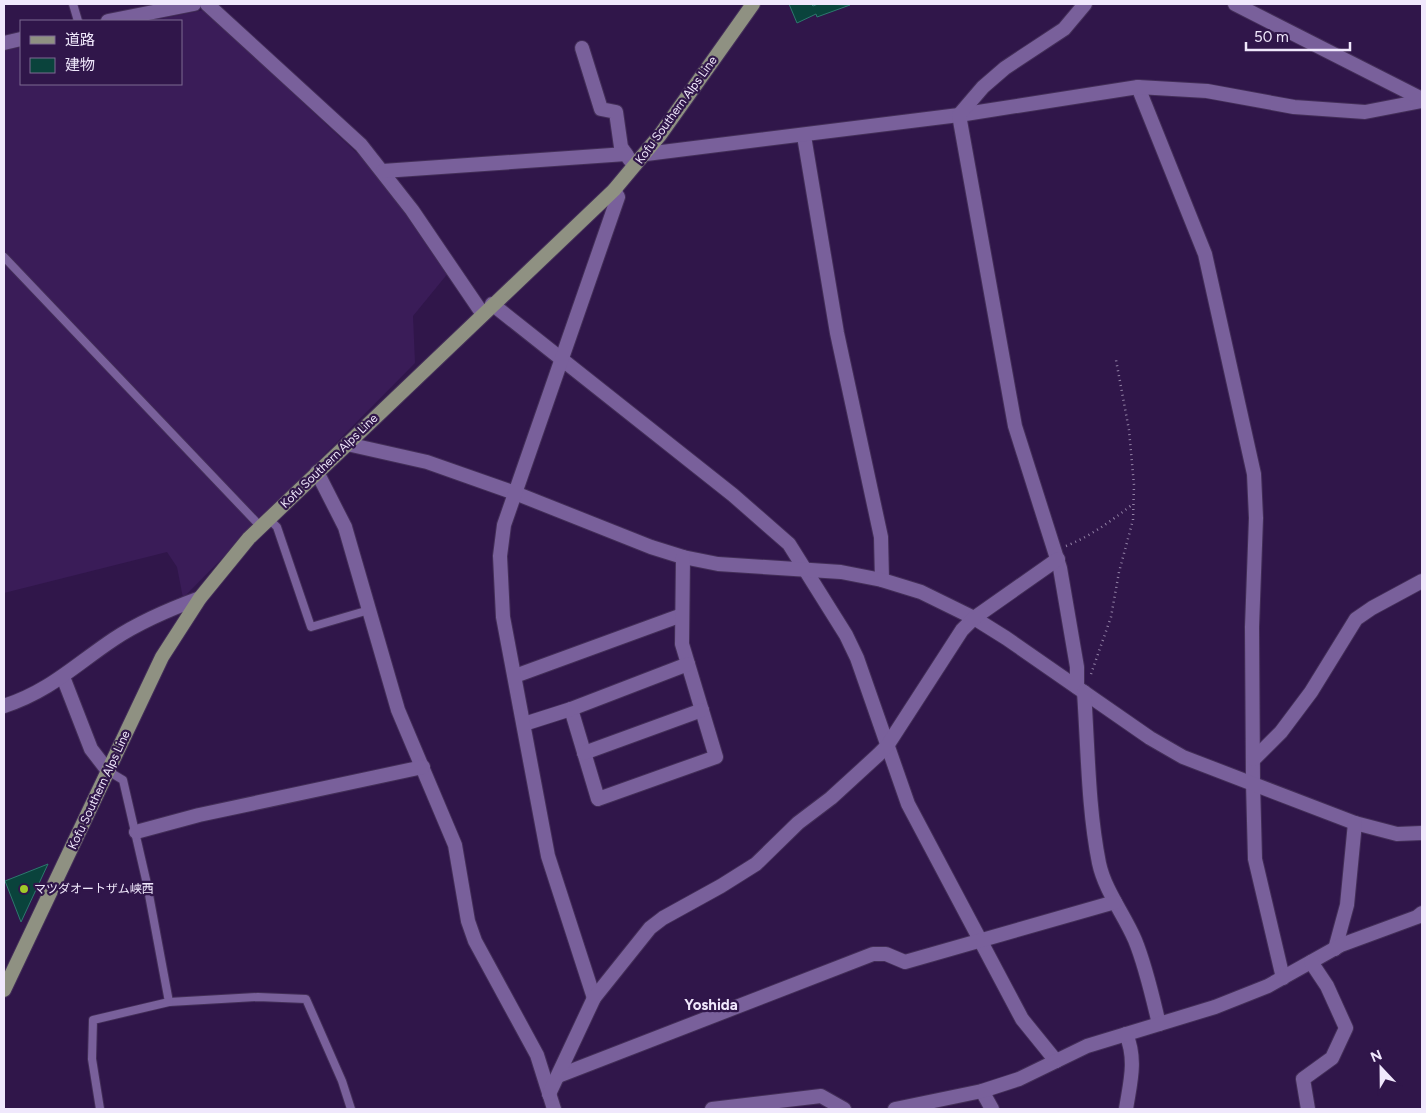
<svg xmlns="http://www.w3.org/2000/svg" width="1426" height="1113" font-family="Figtree,'Noto Sans JP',sans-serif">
	<rect width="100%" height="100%" fill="#30164a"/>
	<!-- built -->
	<polygon fill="#3a1c58" points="204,10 376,171 449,272 413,316 415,363 183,598 177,567 167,552 4,593 4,51 21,47 21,84 181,84 181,21 150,21"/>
	<!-- building -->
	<g fill="#0a433c" stroke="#2d786e">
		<polygon points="789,4 811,4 813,6 818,4 850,5 817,17 816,14 797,23"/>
		<polygon points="48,864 21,922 5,881"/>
	</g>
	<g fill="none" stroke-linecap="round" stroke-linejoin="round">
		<!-- service casing -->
		<g stroke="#432e58" stroke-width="10">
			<g id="service">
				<polyline points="73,4 78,21"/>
				<polyline points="4,257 261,527"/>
				<polyline points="269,519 277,527 311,627 369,610"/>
				<polyline points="169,1002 258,997 306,999 342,1081 351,1109"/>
				<polyline points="100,1109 92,1059 93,1020 169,1002 147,884 123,780 108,771"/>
			</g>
		</g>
		<!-- minor casing -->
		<g stroke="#432e58" stroke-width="16">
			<g id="minor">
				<polyline points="207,4 361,145 412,210 482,313"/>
				<polyline points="108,21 194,4"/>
				<polyline points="4,43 21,39"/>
				<polyline points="582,48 601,109 616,112 621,147 630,160"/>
				<polyline points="1138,87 1205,254 1254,474 1256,518 1252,627 1253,783 1255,859 1283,978"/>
				<polyline points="804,136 837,333 881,537 882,580"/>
				<polyline points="646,154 959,115 1138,87 1207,91 1294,107 1365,112 1422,101"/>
				<polyline points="383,171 626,154"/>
				<polyline points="492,304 733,495 789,544 846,635 857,658 908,804 1022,1019 1056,1061"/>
				<polyline points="347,444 427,462 515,493 651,547 683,557 718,564 841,572 882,580 921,592 974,618 1006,638 1150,738 1183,757 1355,823 1397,834 1422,833"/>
				<polyline points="317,472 345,527 398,710 455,845 468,921 475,941 537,1055 554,1109"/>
				<polyline points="515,676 682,615"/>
				<polyline points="63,677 91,749 108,771"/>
				<polyline points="1077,687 1077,667 1060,568 1015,426 959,115 983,87 1005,68 1064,29 1085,4"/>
				<path d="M1084,692C1088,749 1088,808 1099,863C1105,891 1124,914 1135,940C1146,967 1152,995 1159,1024"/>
				<path d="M4,706C50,691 75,665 114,639C141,621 170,609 200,598"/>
				<polyline points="571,709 598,799 716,757 682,644 683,557"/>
				<polyline points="524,724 571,709 688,664"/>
				<polyline points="584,753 702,710"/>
				<polyline points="1254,759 1281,732 1311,692 1356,619 1372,608 1422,581"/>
				<polyline points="136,832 199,815 423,767"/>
				<polyline points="1335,949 1347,905 1355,823"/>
				<polyline points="594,998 548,856 503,617 500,556 504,525 618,197 614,190"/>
				<path d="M1126,1034C1137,1060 1130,1083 1126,1109"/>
				<polyline points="558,1076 873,954 886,954 905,962 1115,902"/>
				<polyline points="982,1091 992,1109"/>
				<polyline points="549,1094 594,998 650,928 663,918 721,886 756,864 798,823 831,798 878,755 887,746 962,630 974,618 1058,559"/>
				<polyline points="712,1109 821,1096 844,1109"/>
				<polyline points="895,1109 982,1091 1019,1079 1087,1046 1215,1007 1268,986 1341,945 1417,917 1422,913"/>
				<polyline points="1308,1109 1303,1079 1332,1058 1346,1028 1327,986 1311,962"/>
			</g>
		</g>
		<!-- tertiary casing -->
		<g stroke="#432e58" stroke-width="16">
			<polyline id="tertiary" points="1235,4 1422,99"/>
		</g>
		<!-- primary casing -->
		<g stroke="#432e58" stroke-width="16">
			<polyline id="primary" points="4,990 162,657 200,598 249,538 614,190 660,135 753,4"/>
		</g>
		<!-- path -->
		<g stroke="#9281a5" stroke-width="2.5" stroke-dasharray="1 4" stroke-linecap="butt">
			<path d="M1066,546C1091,536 1111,521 1133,504"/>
			<polyline points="1091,674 1111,617 1119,572 1133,520 1134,485 1129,430 1116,360"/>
		</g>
		<!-- service -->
		<use href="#service" stroke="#79609b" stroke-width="8"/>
		<!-- minor -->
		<use href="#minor" stroke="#79609b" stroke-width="14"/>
		<!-- tertiary -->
		<use href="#tertiary" stroke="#79609b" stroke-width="14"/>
		<!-- primary -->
		<use href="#primary" stroke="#8f9182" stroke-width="14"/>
	</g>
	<!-- markers -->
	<circle fill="#a1c929" stroke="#30164a" stroke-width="2" cx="24" cy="889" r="5"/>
	<g text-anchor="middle" stroke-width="4.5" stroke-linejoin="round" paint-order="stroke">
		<!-- street labels -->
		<g font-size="12" fill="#f0e8fc" stroke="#30164a">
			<text transform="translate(676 110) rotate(-54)" y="4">Kofu Southern Alps Line</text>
			<text transform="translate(329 461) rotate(-44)" y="4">Kofu Southern Alps Line</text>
			<text transform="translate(99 790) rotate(-65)" y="4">Kofu Southern Alps Line</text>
		</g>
		<!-- poi labels -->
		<g font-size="12" fill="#f0e8fc" stroke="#30164a" text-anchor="start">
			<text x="34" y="893">マツダオートザム峡西</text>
		</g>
		<!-- quarter labels -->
		<g font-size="15" font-weight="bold" fill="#f0e8fc" stroke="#30164a">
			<text x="711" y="1010">Yoshida</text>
		</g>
	</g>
	<!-- border -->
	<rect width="1426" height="1113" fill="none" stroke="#f0e8fc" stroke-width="10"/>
	<!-- legend -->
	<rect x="20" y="20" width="162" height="65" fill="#30164a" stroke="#7d6a91"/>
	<rect x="30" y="36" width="25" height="8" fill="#8f9182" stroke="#7d6a91"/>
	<text x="65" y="45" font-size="15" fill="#f0e8fc">道路</text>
	<rect x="30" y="58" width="25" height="15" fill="#0a433c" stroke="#7d6a91"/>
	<text x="65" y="70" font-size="15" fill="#f0e8fc">建物</text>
	<!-- north arrow -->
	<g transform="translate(1381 1068) rotate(338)" stroke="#30164a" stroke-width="4" paint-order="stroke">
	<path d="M0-4L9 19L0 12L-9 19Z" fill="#f0e8fc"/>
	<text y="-8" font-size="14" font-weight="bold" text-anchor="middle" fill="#f0e8fc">N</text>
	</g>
	<!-- scale -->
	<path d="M1246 42v8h104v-8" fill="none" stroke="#f0e8fc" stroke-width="2.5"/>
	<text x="1254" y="42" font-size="15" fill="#f0e8fc" stroke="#30164a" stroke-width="4" paint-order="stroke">50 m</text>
</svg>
